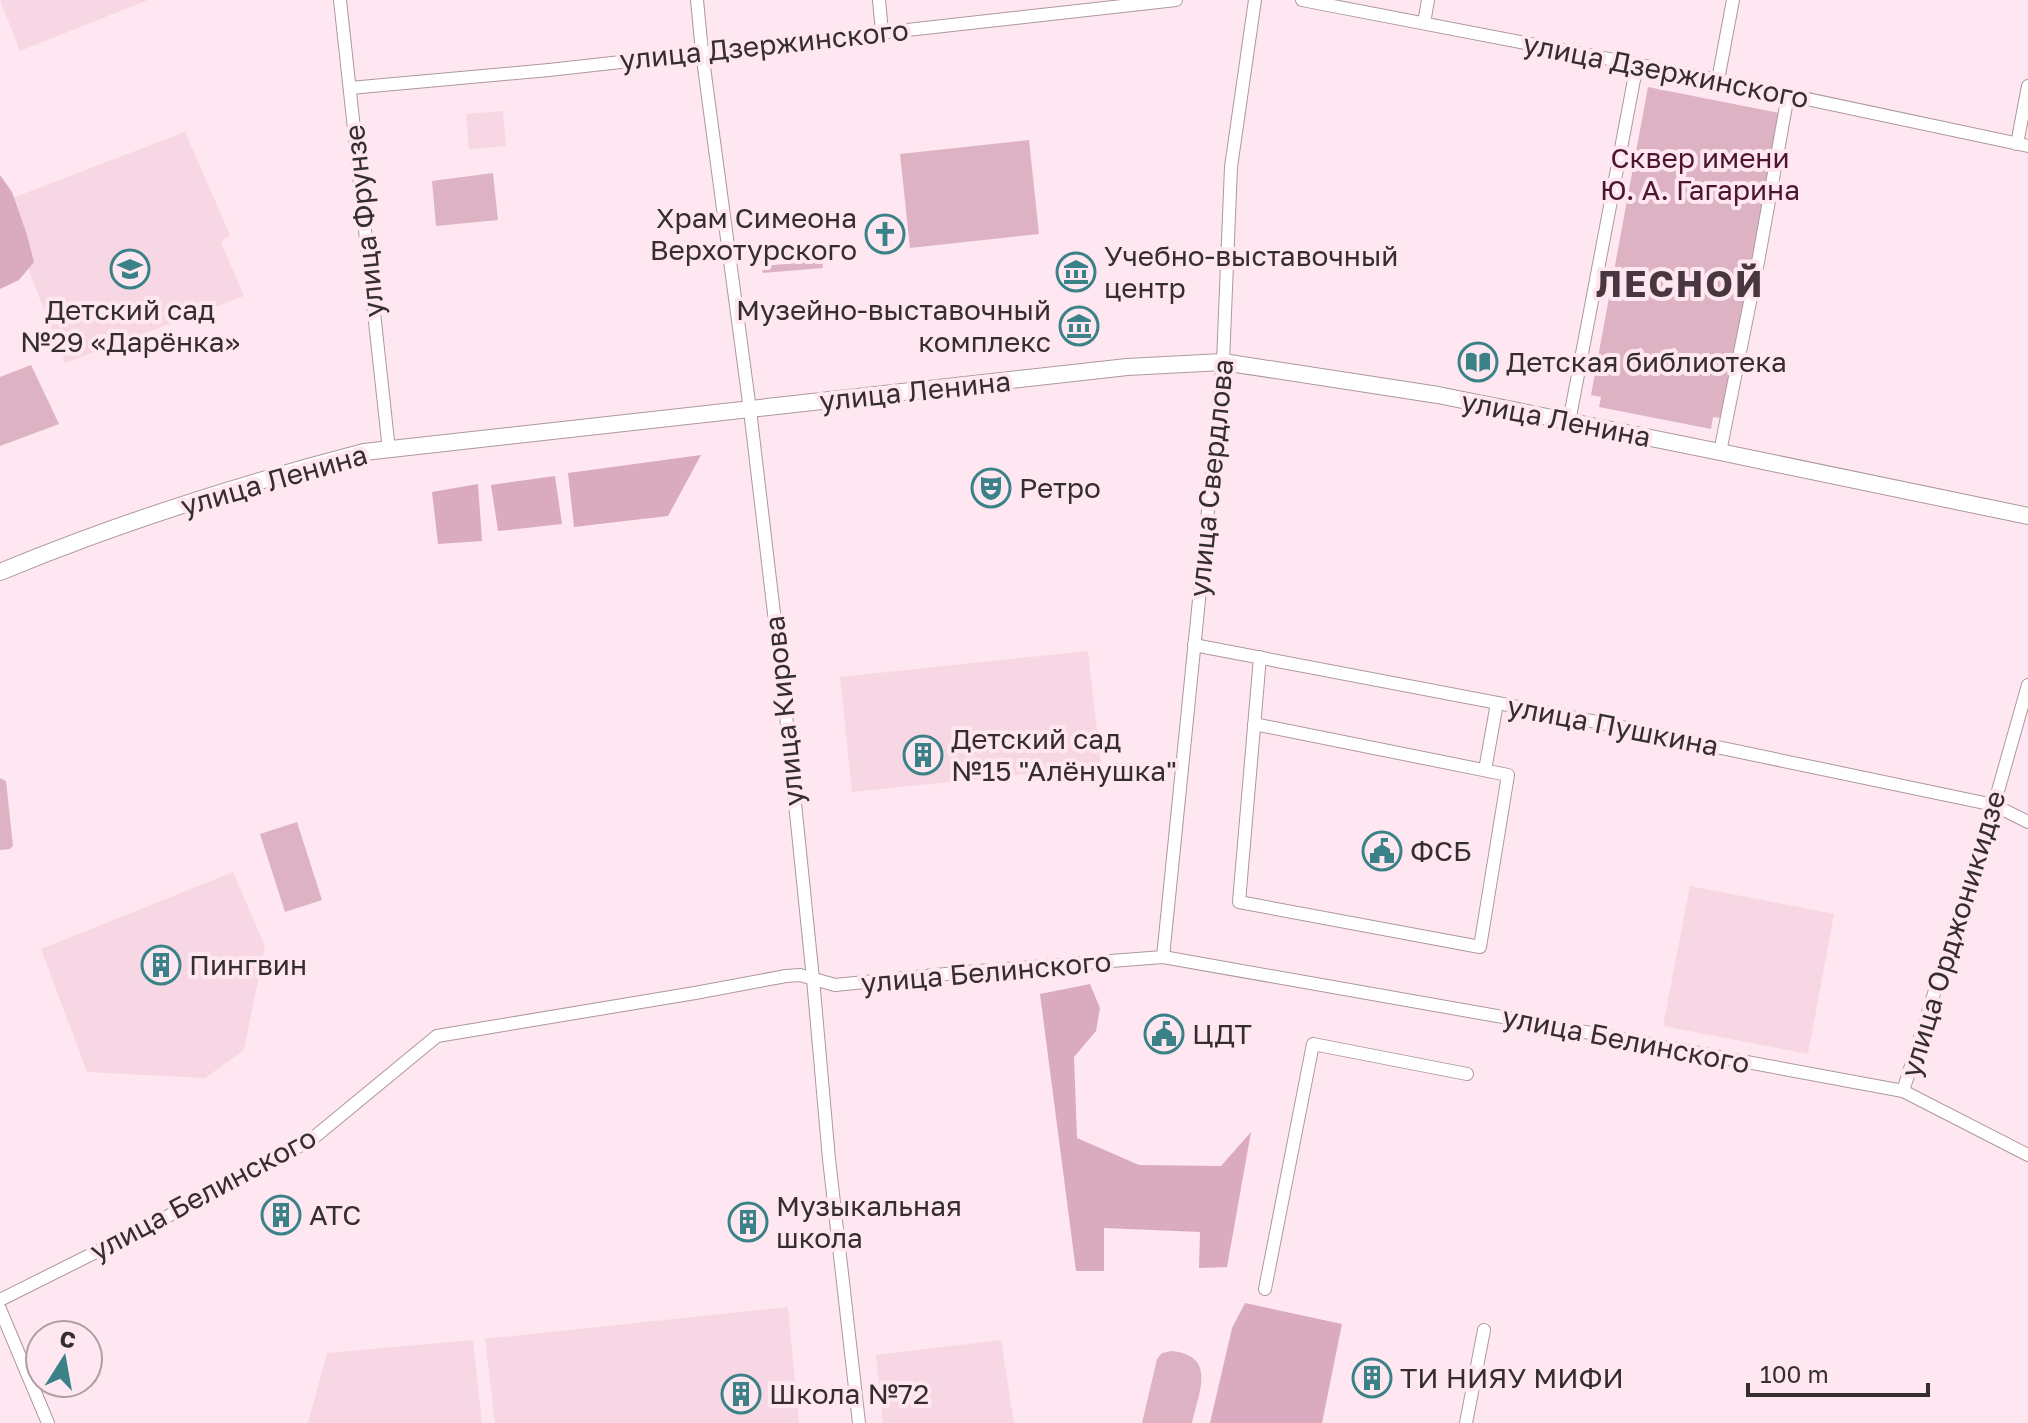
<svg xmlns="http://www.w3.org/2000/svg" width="2028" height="1423" font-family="'Golos Text',sans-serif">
	<rect width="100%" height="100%" fill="#fee7f0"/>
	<!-- built -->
	<g fill="#f6d7e3">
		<polygon points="0,0 148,0 20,51"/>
		<polygon points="503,111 506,146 469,149 466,114"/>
		<polygon points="185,132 230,235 221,242 244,296 65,363 2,202"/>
		<polygon points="1088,651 1101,766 852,792 840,677"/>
		<polygon points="233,872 265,946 244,1050 205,1078 87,1072 41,949"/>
		<polygon points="1690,886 1834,914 1808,1054 1663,1026"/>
		<polygon points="788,1307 799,1423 495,1423 485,1339"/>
		<polygon points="473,1340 482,1423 308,1423 327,1353"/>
		<polygon points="1001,1340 1014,1423 883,1423 876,1355"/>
	</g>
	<!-- green -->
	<g fill="#ddb3c4">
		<polygon points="1648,87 1779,113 1722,418 1713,417 1711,429 1599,407 1601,397 1591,395"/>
		<polygon points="1029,140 1039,234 910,248 900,154"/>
		<polygon points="493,173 498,220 436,226 432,181"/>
		<polygon points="822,261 823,268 763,273 762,266"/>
		<polygon points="31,365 59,424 0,446 0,377"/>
		<polygon points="0,778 6,781 13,846 10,849 0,850"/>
		<polygon points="297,822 322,900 285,912 260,834"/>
		<path d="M1172,1351C1217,1356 1199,1392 1192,1423H1142L1157,1359L1162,1353Z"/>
	</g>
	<!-- forest -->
	<g fill="#daabbe">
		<polygon points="0,175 12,192 27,235 34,262 19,280 0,289"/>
		<polygon points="701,455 668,516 574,527 568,473"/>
		<polygon points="555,476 562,524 498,531 491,485"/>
		<polygon points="478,484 482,541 438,544 432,492"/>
		<polygon points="1090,984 1100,1008 1096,1031 1074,1057 1077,1138 1139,1165 1221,1166 1251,1132 1227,1267 1199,1268 1200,1232 1104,1228 1104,1271 1076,1271 1040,994"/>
		<polygon points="1245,1303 1342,1324 1322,1423 1210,1423 1232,1328"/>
	</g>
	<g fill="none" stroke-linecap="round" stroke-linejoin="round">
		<!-- minor casing -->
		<g stroke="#ad97a0" stroke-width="14">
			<g id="minor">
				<polyline points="340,0 388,441"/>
				<polyline points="697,0 702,52 750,410 786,715 813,979 829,1159 859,1423"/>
				<polyline points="879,0 882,32"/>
				<polyline points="1302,0 1718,80 2028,146"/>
				<polyline points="1424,23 1428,0"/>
				<polyline points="1718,80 1733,0"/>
				<polyline points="350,88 549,70 1176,0"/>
				<polyline points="2017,144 2028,86"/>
				<polyline points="1569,422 1637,64"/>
				<polyline points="1720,452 1758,262 1788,95"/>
				<polyline points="1194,645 1602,723 1994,805 2028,822"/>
				<path d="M1254,724L1508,775L1480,947L1239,902C1246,820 1253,739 1260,657"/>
				<polyline points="1485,770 1497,703"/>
				<polyline points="1163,957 1223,362 1231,167 1255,0"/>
				<polyline points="1903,1091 1994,805 2028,685"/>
				<polyline points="1265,1289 1313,1044 1467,1074"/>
				<polyline points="0,1300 220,1190 312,1139 437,1036 695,993 786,976 800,975 835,985 966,972 1163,957 1542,1024 1903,1091 2028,1155"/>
				<polyline points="0,1309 48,1423"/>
				<polyline points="1466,1423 1484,1330"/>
			</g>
		</g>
		<!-- major casing -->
		<g stroke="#ad97a0" stroke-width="18">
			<path id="major" d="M0,572C118,523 241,484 364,452L1127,367L1223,362L1438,395L1720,452L2028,516"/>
		</g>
		<!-- minor -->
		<use href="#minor" stroke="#fff" stroke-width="12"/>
		<!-- major -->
		<use href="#major" stroke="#fff" stroke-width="16"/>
	</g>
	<!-- icons -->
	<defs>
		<g id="church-ring" transform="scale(2)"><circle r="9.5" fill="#fee7f0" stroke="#3a8288" stroke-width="1.5"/><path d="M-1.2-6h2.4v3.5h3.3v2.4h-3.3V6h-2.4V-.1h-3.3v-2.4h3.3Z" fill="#3a8288"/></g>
		<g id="school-ring" transform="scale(2)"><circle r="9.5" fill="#fee7f0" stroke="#3a8288" stroke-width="1.5"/><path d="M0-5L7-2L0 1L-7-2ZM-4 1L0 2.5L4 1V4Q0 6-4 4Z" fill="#3a8288"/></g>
		<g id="museum-ring" transform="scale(2)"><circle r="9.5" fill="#fee7f0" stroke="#3a8288" stroke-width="1.5"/><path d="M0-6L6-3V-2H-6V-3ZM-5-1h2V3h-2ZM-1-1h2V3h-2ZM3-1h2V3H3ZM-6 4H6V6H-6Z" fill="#3a8288"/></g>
		<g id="library-ring" transform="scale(2)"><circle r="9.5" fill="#fee7f0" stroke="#3a8288" stroke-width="1.5"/><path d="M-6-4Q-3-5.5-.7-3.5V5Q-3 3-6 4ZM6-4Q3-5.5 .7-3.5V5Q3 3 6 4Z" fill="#3a8288"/></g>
		<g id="theatre-ring" transform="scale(2)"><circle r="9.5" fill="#fee7f0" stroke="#3a8288" stroke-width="1.5"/><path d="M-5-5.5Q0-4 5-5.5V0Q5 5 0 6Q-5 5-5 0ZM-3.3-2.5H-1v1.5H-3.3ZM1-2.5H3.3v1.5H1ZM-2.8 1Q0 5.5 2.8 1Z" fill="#3a8288"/></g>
		<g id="building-ring" transform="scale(2)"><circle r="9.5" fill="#fee7f0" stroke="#3a8288" stroke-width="1.5"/><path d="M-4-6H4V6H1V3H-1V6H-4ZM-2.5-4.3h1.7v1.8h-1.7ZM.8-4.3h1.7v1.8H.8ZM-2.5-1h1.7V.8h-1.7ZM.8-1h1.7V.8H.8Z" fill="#3a8288"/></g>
		<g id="civic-ring" transform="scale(2)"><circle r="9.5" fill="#fee7f0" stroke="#3a8288" stroke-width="1.5"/><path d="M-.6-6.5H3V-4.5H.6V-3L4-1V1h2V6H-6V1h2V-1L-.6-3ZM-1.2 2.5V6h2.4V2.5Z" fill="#3a8288"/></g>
	</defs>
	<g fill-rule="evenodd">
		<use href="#church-ring" x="885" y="234"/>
		<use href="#school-ring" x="130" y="269"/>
		<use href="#museum-ring" x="1076" y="272"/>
		<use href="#museum-ring" x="1079" y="326"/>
		<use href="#library-ring" x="1478" y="362"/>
		<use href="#theatre-ring" x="991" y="488"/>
		<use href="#building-ring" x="923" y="755"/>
		<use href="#civic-ring" x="1382" y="851"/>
		<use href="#building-ring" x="161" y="965"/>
		<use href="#civic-ring" x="1164" y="1034"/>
		<use href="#building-ring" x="281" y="1215"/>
		<use href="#building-ring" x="748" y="1222"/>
		<use href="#building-ring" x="1372" y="1378"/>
		<use href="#building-ring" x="741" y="1394"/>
	</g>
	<g text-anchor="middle" stroke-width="8" stroke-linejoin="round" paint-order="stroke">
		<!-- street labels -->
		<g font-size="28" fill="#362d31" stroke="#fee7f0">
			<text transform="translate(764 45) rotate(-6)" y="10">улица Дзержинского</text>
			<text transform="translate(1666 71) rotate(11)" y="10">улица Дзержинского</text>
			<text transform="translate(364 221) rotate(-96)" y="10">улица Фрунзе</text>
			<text transform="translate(915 391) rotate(-6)" y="10">улица Ленина</text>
			<text transform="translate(1556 419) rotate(11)" y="10">улица Ленина</text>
			<text transform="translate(1211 478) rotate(-84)" y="10">улица Свердлова</text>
			<text transform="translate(274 480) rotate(-16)" y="10">улица Ленина</text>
			<text transform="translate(784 711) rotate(-96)" y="10">улица Кирова</text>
			<text transform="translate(1613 726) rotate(11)" y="10">улица Пушкина</text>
			<text transform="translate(1953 934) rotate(-73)" y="10">улица Орджоникидзе</text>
			<text transform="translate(986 972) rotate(-5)" y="10">улица Белинского</text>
			<text transform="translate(1626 1040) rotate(11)" y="10">улица Белинского</text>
			<text transform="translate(203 1194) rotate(-28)" y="10">улица Белинского</text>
		</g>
		<!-- park labels -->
		<g font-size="28" fill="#4d1532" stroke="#fee7f0">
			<text x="1700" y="168">Сквер имени<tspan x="1700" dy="32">Ю. А. Гагарина</tspan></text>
		</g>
		<!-- poi labels -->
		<g font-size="28" fill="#362d31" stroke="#fee7f0" text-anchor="start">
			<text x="857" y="228" text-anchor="end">Храм Симеона<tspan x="857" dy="32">Верхотурского</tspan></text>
			<text x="1104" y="266">Учебно-выставочный<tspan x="1104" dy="32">центр</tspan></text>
			<text x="130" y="320" text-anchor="middle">Детский сад<tspan x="130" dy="32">№29 «Дарёнка»</tspan></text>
			<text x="1051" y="320" text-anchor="end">Музейно-выставочный<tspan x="1051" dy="32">комплекс</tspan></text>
			<text x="1506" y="372">Детская библиотека</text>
			<text x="1019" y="498">Ретро</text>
			<text x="951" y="749">Детский сад<tspan x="951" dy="32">№15 "Алёнушка"</tspan></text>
			<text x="1410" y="861">ФСБ</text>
			<text x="189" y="975">Пингвин</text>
			<text x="1192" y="1044">ЦДТ</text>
			<text x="776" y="1216">Музыкальная<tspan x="776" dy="32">школа</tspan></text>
			<text x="309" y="1225">АТС</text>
			<text x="1400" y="1388">ТИ НИЯУ МИФИ</text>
			<text x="769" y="1404">Школа №72</text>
		</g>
		<!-- district labels -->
		<g font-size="36" font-weight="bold" letter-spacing="2" fill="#49373f" stroke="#fee7f0">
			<text x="1680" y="297">ЛЕСНОЙ</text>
		</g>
	</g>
	<!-- north arrow -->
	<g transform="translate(64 1359) rotate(11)"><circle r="38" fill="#fee7f0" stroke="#ae9da4" stroke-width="2"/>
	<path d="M0-6L14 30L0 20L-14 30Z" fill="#3a8288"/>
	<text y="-12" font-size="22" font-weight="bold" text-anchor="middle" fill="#362d31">С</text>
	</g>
	<!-- scale -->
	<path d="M1748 1383v12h180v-12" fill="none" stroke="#362d31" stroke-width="4"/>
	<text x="1760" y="1383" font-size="24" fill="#362d31" stroke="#fee7f0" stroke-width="6" paint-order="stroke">100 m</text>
</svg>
